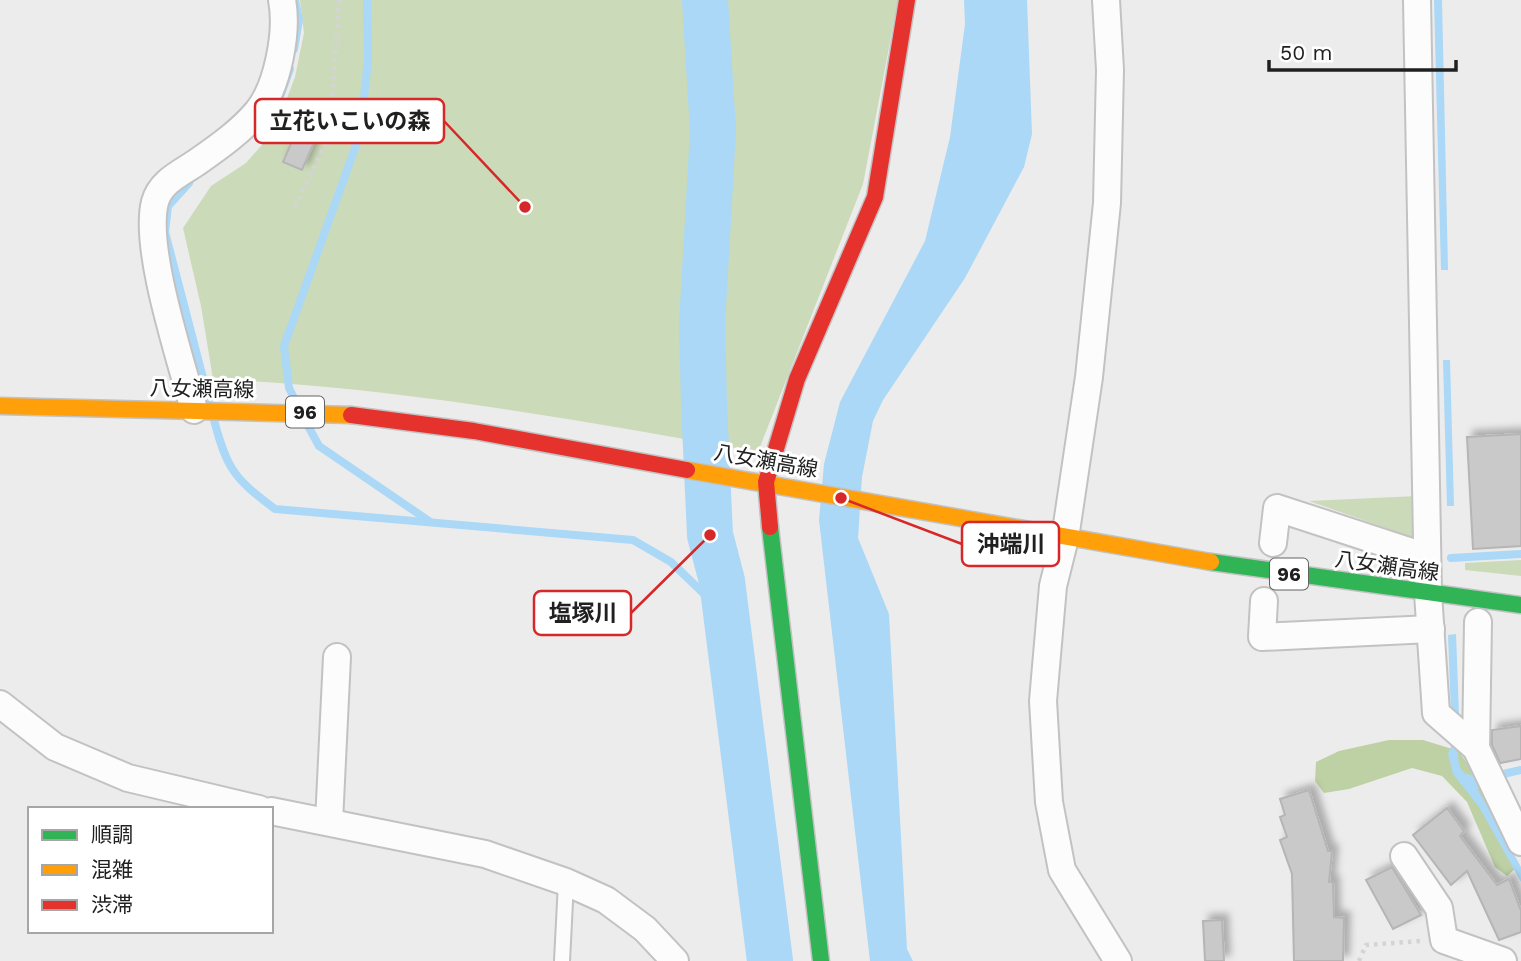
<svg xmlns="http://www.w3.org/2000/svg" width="1521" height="961" font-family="'Work Sans','Noto Sans JP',sans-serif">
	<defs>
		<filter id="shadow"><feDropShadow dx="6" dy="-6" stdDeviation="3.5" flood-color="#0004"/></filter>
	</defs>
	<rect width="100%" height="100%" fill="#ececec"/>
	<!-- green -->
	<g fill="#cbdab8">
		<path d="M300,0H898L863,184L758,452C577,420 397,387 213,379L201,306L183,228L211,186L246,163L275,130L295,77L304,33Z"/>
		<polygon points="1417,496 1417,539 1309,501"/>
		<polygon points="1521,560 1521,576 1465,570 1465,563"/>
	</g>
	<!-- forest -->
	<polygon fill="#bed1a5" points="1389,740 1423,740 1459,751 1478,780 1517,867 1507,876 1495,867 1467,802 1442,776 1412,768 1349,789 1324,793 1315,781 1316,762 1339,751"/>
	<!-- water -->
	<g fill="#aad8f6">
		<polygon points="964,0 1027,0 1032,134 1024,167 965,278 883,400 873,421 862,477 858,538 889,614 907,949 913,961 870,961 819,520 824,464 840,402 925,241 950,137 965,24"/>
		<polygon points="1434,0 1442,0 1448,270 1441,270"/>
		<polygon points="1443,360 1450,360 1454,506 1447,506"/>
		<polygon points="1456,634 1459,714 1451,714 1448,635"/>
		<path d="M1451,746L1458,749C1457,782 1472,776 1498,771L1499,775L1478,784V790L1521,867V882L1479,807L1453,774L1448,754Z"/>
	</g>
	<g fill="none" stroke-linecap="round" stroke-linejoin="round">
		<!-- stream -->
		<g stroke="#aad8f6" stroke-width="8">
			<polyline points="294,49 299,20 295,0"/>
			<polyline points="279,99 290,69"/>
			<polyline points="189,183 168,206 165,232 209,401"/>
			<polyline points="295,400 289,388 284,346 360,134 368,60 367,0"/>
			<path d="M214,420C227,470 235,479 275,509L633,540L671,562L726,615"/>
			<polyline points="307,424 319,446 429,521"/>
			<polyline points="1451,558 1521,554"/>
			<polyline points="1499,775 1521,770"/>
		</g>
		<!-- river -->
		<polyline stroke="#aad8f6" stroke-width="46" points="705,0 713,131 702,324 704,405 710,535 722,581 770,961"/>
	</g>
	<!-- building -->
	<g fill="#c9c9c9" stroke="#b6b5b6" stroke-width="2" filter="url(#shadow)">
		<polygon points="302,118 321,126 302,170 283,162"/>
		<polygon points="1521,434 1521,546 1473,549 1467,437"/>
		<polygon points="1521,726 1521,759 1500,763 1492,745 1492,730"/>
		<polygon points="1309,790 1328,851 1332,851 1329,882 1333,882 1334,917 1344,918 1343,961 1294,961 1292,874 1280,840 1287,837 1280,817 1285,815 1280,799"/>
		<polygon points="1447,808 1464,831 1460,836 1497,885 1509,879 1521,911 1521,932 1499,940 1467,871 1451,885 1413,835"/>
		<polygon points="1392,867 1421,915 1393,929 1366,880"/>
		<polygon points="1222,920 1224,961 1205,961 1203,921"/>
	</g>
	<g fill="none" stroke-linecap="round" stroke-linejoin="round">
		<!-- lane casing -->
		<g stroke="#c2c2c2" stroke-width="18">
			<polyline id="lane" points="562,961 566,882"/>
		</g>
		<!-- street casing -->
		<g stroke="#c2c2c2" stroke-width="30">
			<g id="street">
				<polyline points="1106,0 1110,70 1107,203 1089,377 1065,538 1053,586 1043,701 1049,802 1062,870 1118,961"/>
				<polyline points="1417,0 1428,593 1436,713 1476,748 1521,842"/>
				<path d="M194,410C181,360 143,248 155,202C161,180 184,172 200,160C220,146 241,131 257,112C278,87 288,31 282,0"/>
				<polyline points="1273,543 1277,508 1427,557"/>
				<polyline points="1264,601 1262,637 1431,629"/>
				<polyline points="0,704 55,747 128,778 259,809"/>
				<polyline points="1476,748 1478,622"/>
				<polyline points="271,811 485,854 566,882 606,900 645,929 675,961"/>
				<polyline points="329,822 337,657"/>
				<polyline points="1404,856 1439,908 1444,940 1503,961"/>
			</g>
		</g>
		<!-- fast casing -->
		<g stroke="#c2c2c2" stroke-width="19">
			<g id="fast">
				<polyline points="770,527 821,961"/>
				<polyline points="1211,562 1521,605"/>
			</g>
		</g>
		<!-- slow casing -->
		<g stroke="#c2c2c2" stroke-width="19">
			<g id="slow">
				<polyline points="0,406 351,415"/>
				<polyline points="687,470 1211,562"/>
			</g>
		</g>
		<!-- jam casing -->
		<g stroke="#c2c2c2" stroke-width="19">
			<g id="jam">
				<polyline points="351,415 474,431 687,470"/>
				<polyline points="770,527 766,482 797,379 875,197 907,0"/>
			</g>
		</g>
		<!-- path -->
		<g stroke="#d4d4d5" stroke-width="4.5" stroke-dasharray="3.5 5" stroke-linecap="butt">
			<polyline points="295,207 330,134 339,0"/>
			<polyline points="1359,961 1366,945 1420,941"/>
		</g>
		<!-- lane -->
		<use href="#lane" stroke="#fcfcfc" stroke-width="14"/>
		<!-- street -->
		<use href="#street" stroke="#fcfcfc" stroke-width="26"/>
		<!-- fast -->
		<use href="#fast" stroke="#30b455" stroke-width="16"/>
		<!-- slow -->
		<use href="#slow" stroke="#ff9f0a" stroke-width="16"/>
		<!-- jam -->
		<use href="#jam" stroke="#e5322d" stroke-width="16"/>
	</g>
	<g text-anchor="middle" stroke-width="6" stroke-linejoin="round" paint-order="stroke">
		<!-- shield labels -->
		<g fill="#fff" stroke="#636364" stroke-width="2">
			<rect x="286" y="396.5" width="38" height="31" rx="5"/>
			<rect x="1270" y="558.5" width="38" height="31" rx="5"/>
		</g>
		<g font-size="19" font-weight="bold" fill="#202021">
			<text x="305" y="419">96</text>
			<text x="1289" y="581">96</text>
		</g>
		<!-- street labels -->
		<g font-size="21" fill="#202021" stroke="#fff">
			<text transform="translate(202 389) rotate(1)" y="7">八女瀬高線</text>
			<text transform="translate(766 461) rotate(10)" y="7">八女瀬高線</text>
			<text transform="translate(1387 566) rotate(8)" y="7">八女瀬高線</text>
		</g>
	</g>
	<!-- callouts -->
	<path fill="none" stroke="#d62828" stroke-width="2.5" d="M525 207L444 121M841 498L962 544M710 535L631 613"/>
	<g fill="#d62828" stroke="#fff" stroke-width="2.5">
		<circle cx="525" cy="207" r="7"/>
		<circle cx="841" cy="498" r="7"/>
		<circle cx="710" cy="535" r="7"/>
	</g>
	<g fill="#fff" stroke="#d62828" stroke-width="2.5">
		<rect x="255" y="99" width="189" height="44" rx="7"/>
		<rect x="962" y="522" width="97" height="44" rx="7"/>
		<rect x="534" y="591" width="97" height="44" rx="7"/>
	</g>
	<g font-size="23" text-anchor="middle" font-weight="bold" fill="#202021">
		<text x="350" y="129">立花いこいの森</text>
		<text x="1011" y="552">沖端川</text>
		<text x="583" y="621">塩塚川</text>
	</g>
	<!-- legend -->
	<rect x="28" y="807" width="245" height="126" fill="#ffffff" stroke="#a6a6a6" stroke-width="2"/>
	<rect x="42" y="830" width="35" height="10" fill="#30b455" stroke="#a6a6a6" stroke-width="2"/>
	<text x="91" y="842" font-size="21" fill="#202021">順調</text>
	<rect x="42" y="865" width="35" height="10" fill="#ff9f0a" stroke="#a6a6a6" stroke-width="2"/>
	<text x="91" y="877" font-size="21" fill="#202021">混雑</text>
	<rect x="42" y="900" width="35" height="10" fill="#e5322d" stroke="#a6a6a6" stroke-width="2"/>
	<text x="91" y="912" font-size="21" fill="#202021">渋滞</text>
	<!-- scale -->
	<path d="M1269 60v10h187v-10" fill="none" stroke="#202021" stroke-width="3.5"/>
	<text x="1280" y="60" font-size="21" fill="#202021" stroke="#ffffff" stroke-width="5" paint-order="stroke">50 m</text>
</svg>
